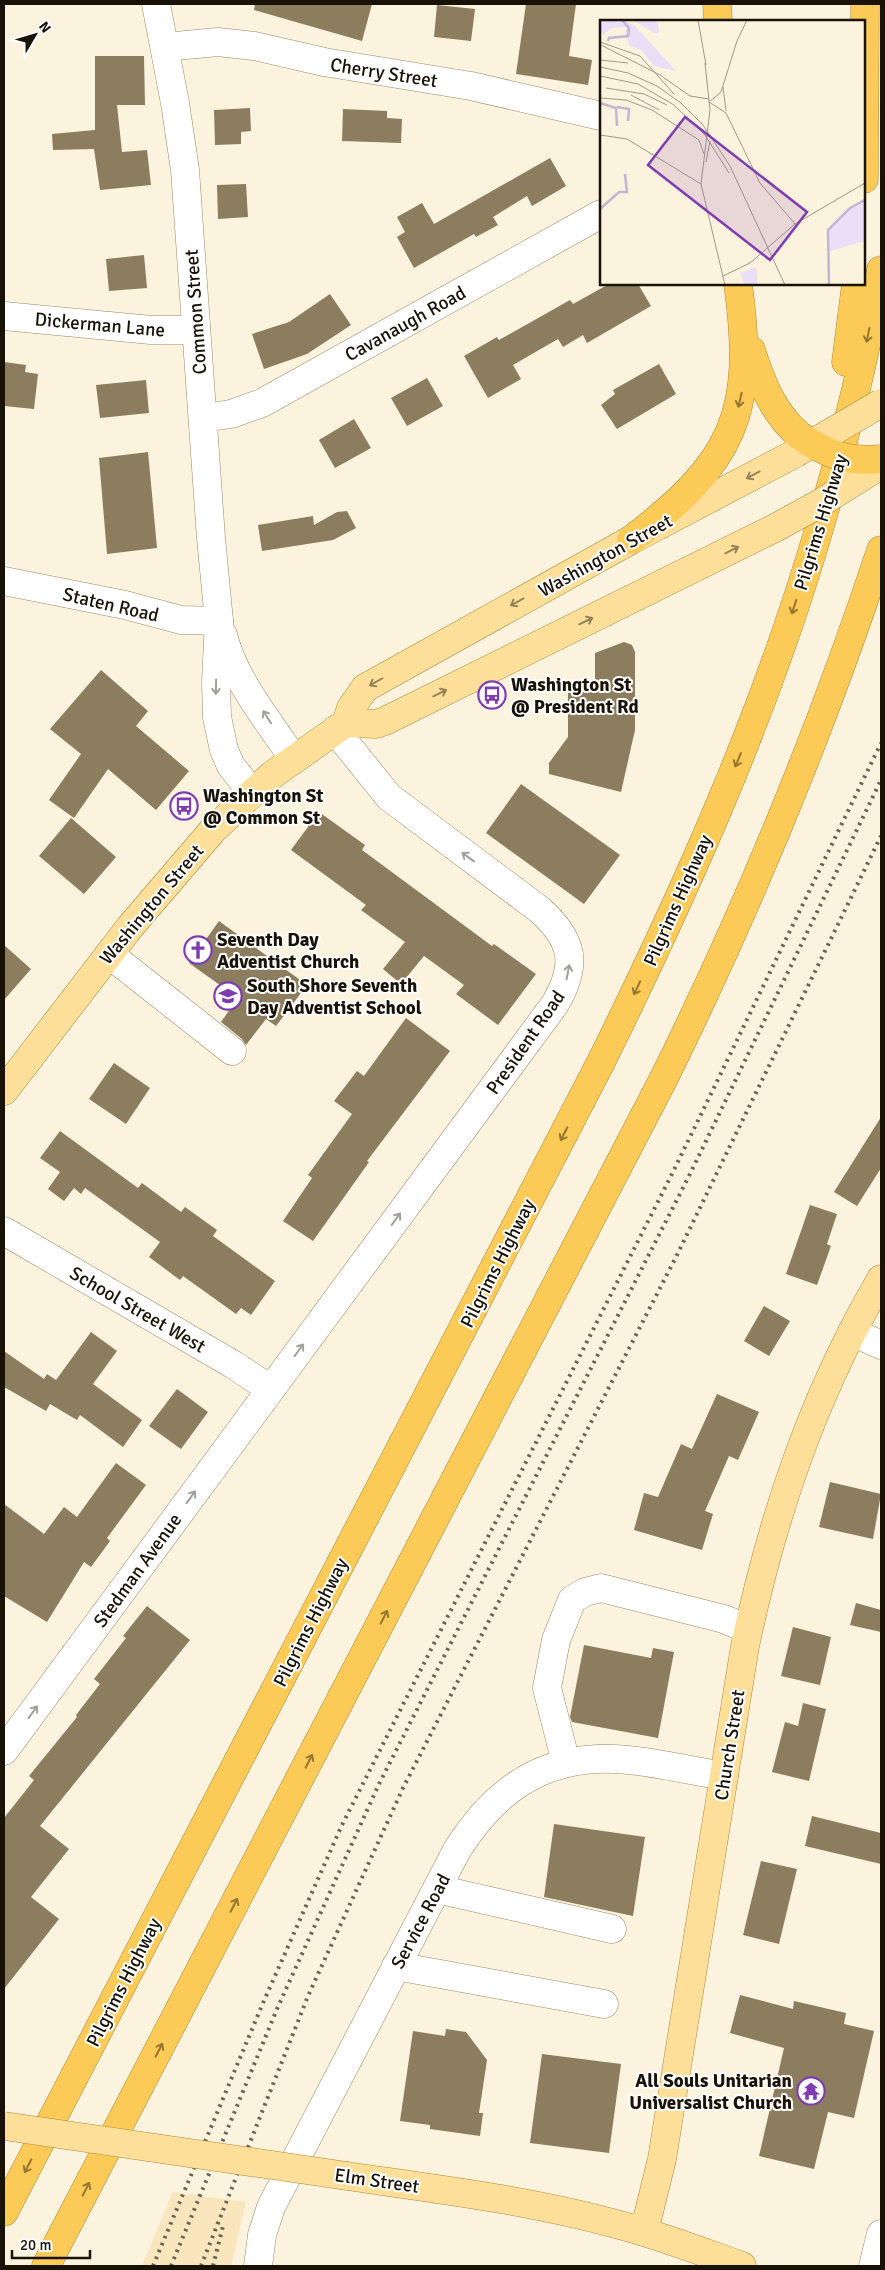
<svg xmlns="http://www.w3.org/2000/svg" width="885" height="2270" font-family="Signika,sans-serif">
	<rect width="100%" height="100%" fill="#fcf3de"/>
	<!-- built -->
	<polygon fill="#fae6bc" points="173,2192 246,2202 231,2266 142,2266"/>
	<!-- building -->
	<g fill="#8c7d5e">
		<polygon points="255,4 372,4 362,41 254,10"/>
		<polygon points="526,4 576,4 569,56 592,60 588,85 516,74"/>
		<polygon points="437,5 475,9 471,41 434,37"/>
		<polygon points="95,56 144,56 145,105 117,105 122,152 147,150 151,185 100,190 94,149 53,150 52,134 95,130"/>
		<polygon points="250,108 251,131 241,132 241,144 215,145 214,110"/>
		<polygon points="343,109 387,111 387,118 402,119 401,143 342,141"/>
		<polygon points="550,158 566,186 532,206 527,196 493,217 498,225 476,237 474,234 414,268 397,237 405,232 397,217 422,203 434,224"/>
		<polygon points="246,184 248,217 218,219 217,185"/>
		<polygon points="144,255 147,288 109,291 106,259"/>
		<polygon points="609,284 638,284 651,306 587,343 583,335 563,347 558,339 513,365 521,379 488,398 464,356 497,337 499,340 570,300 573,304"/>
		<polygon points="330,294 351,325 307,354 264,369 252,334 289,322"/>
		<polygon points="4,362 26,365 25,372 38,374 34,409 4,406"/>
		<polygon points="659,364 676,394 617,429 601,405 615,394 613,390"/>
		<polygon points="427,378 443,406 407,426 391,398"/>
		<polygon points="146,380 149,413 100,418 96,385"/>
		<polygon points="354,419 371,448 335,468 319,440"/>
		<polygon points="148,452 157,548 107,554 99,458"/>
		<polygon points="347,511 356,528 333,540 262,551 258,525 313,516 314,525 337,512"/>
		<polygon points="624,642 632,645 635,652 635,730 621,792 549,774 549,763 568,737 568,692 595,692 595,653"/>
		<polygon points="101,670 148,711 136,726 189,771 156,810 108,769 74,818 49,800 81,754 50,729"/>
		<polygon points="521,784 620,855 584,904 486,833"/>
		<polygon points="319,812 365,845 362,850 492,946 494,944 536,974 498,1025 456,994 464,985 424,956 401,984 383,969 405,942 361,910 366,905 291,850"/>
		<polygon points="71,818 116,857 84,894 39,856"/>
		<polygon points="219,921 307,985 276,1026 266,1019 246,1045 242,1039 221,1022 238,998 189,963"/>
		<polygon points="4,945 31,969 4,1000"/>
		<polygon points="406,1018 450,1051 367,1161 369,1162 313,1241 283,1221 312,1178 308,1175 352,1114 334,1101 357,1071 364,1076"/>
		<polygon points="114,1063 150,1088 126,1124 89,1099"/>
		<polygon points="881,1117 881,1168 857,1206 834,1192"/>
		<polygon points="60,1131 138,1188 142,1183 181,1212 185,1207 217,1230 213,1236 275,1281 251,1315 241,1308 236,1314 183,1276 180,1280 149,1257 160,1242 85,1188 81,1194 74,1188 64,1201 48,1189 60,1172 40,1158"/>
		<polygon points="810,1205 837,1214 827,1244 831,1246 817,1285 786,1274"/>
		<polygon points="764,1306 790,1321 769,1356 744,1341"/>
		<polygon points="91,1332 117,1351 93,1384 142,1420 123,1447 80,1415 77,1420 50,1404 46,1411 4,1387 4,1351 44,1379 47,1374 56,1380"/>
		<polygon points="177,1389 208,1412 181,1449 149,1426"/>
		<polygon points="717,1394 759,1412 738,1460 729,1456 705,1511 713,1514 702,1550 634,1530 644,1493 658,1497 681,1444 692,1449"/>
		<polygon points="116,1463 146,1485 107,1538 110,1541 91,1567 84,1562 47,1622 4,1596 4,1504 44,1534 64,1507 77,1517"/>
		<polygon points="830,1482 881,1494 873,1539 819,1527"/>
		<polygon points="856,1603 881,1610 881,1632 850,1625"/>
		<polygon points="147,1606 190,1640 40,1826 69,1849 31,1897 59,1919 4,1989 4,1818 34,1780 29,1776 77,1717 76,1715 100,1684 94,1679 126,1638 123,1636"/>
		<polygon points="793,1627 831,1637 820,1685 781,1676"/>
		<polygon points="584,1645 651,1658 653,1648 674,1652 658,1738 572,1722 570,1717"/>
		<polygon points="803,1703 826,1709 809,1781 772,1772 785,1722 798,1726"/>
		<polygon points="812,1816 881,1833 881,1864 805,1846"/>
		<polygon points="554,1824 645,1837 633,1916 544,1897"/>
		<polygon points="761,1861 797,1869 779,1944 743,1935"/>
		<polygon points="740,1995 793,2009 794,2001 846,2013 844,2024 874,2031 854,2118 828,2112 814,2169 759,2156 784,2048 730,2033"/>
		<polygon points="446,2029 466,2032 487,2060 479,2113 483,2113 480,2136 430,2129 430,2125 400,2121 413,2031 445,2036"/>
		<polygon points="542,2054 621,2064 609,2153 530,2143"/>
	</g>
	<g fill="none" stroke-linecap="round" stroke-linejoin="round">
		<!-- minor casing -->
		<g stroke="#988969" stroke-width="29">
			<g id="minor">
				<polyline points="156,4 175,103 185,170 211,538 219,621 216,682 217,717 224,750 231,766 252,792"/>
				<polyline points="165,47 218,42 254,46 324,62 471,86 601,116"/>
				<polyline points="4,316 151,330 196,330"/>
				<polyline points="203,418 231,414 262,403 601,214"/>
				<polyline points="4,581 125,605 181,620 219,621"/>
				<path d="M223,635C234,680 268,720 293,758"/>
				<polyline points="109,954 232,1051"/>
				<polyline points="4,1231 234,1365 270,1389"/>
				<polyline points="852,1332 881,1345"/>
				<path d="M4,1751L555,1004C578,965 574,941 540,910L389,797L335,730"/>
				<polyline points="566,1763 547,1688 556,1640 572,1600 585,1592 601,1588 724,1619 748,1629"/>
				<polyline points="437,1889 612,1929"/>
				<polyline points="396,1966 604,2004"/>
				<path d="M258,2266L262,2235L271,2207L457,1850C490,1798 532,1762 597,1759C636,1757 685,1770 724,1776"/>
				<polyline points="873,2266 881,2234"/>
			</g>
		</g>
		<!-- major casing -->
		<g stroke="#ac8a3a" stroke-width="29">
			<g id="major">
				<polyline points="346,723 376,724 385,721 775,528"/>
				<polyline points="4,1091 130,927 213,830 272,775 346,723 351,708 365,688 631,540 796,453"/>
				<path d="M347,2176C437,2189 528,2200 616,2224C659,2235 700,2251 742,2266"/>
				<path d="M644,2232L662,2159L745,1646C773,1514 813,1396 881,1279"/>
			</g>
		</g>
		<!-- highway casing -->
		<g stroke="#ac8a3a" stroke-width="29">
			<g id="highway">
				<polyline points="717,4 718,21"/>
				<polyline points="864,179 865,4"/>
				<path d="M751,350C761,382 773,413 800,436"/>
				<polyline points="846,362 856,284"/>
				<path d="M631,540C734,461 756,414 738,284"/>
				<path d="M4,2212L601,1062C686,890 765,714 819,529C844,444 865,357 881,270"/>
				<path d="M46,2266L664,1078C750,904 820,734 881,550"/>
			</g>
		</g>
		<!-- minor -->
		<use href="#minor" stroke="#fff" stroke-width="28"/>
		<!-- major -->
		<use href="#major" stroke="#fddf9a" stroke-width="28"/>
		<!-- highway -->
		<use href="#highway" stroke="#fcca56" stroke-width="28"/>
		<!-- rail -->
		<g stroke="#6a6354" stroke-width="4" stroke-dasharray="2.5 5" stroke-linecap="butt">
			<polyline points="153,2266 263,2003 341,1827 674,1170 881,743"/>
			<polyline points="171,2266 277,2009 379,1784 688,1178 881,780"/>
			<polyline points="201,2266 308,1996 403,1788 675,1259 881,836"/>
			<polyline points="213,2266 223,2226"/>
		</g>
		<!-- major-bridge casing -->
		<g stroke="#ac8a3a" stroke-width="29" stroke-linecap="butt">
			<g id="major-bridge">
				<polyline points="796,453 881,403"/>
				<polyline points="775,528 817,505 881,465"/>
				<polyline points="4,2126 347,2176"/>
			</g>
		</g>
		<!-- highway-bridge casing -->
		<g stroke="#ac8a3a" stroke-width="29" stroke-linecap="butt">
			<path id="highway-bridge" d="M800,436C828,455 847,462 881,459"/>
		</g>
		<!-- major-bridge -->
		<use href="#major-bridge" stroke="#fddf9a" stroke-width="28"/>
		<!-- highway-bridge -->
		<use href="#highway-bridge" stroke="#fcca56" stroke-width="28"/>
	</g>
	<!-- one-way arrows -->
	<defs><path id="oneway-shaft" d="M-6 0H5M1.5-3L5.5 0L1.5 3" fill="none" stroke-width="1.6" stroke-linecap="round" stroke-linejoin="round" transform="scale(1.25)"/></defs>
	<g stroke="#957732">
		<use href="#oneway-shaft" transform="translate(868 335) rotate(101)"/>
		<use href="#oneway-shaft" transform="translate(740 400) rotate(103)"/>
		<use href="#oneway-shaft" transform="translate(794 607) rotate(108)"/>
		<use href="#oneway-shaft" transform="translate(738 760) rotate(112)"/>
		<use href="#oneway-shaft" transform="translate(637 988) rotate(115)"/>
		<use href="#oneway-shaft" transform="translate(564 1134) rotate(117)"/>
		<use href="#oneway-shaft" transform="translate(384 1617) rotate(-63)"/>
		<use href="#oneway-shaft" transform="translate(309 1761) rotate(-63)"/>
		<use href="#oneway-shaft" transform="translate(234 1905) rotate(-63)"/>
		<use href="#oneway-shaft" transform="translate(159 2050) rotate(-63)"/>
		<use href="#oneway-shaft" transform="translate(28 2166) rotate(117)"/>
		<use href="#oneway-shaft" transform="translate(86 2189) rotate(-63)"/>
	</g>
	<g stroke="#968358">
		<use href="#oneway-shaft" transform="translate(753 475) rotate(152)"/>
		<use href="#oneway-shaft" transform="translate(732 550) rotate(-27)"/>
		<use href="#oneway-shaft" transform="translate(517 602) rotate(151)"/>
		<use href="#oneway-shaft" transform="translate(586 621) rotate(-26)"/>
		<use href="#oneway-shaft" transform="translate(376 682) rotate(150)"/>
		<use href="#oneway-shaft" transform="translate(440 693) rotate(-26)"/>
	</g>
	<g stroke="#a3a09c">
		<use href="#oneway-shaft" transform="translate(216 687) rotate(91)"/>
		<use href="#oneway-shaft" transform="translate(267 717) rotate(-123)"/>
		<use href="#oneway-shaft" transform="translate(468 857) rotate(-144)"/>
		<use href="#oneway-shaft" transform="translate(568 972) rotate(-79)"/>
		<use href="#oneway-shaft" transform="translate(396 1219) rotate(-54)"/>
		<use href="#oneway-shaft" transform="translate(299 1350) rotate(-54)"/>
		<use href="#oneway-shaft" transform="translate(191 1497) rotate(-54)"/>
		<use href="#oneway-shaft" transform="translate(33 1712) rotate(-54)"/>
	</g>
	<!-- icons -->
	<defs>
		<g id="bus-ring" transform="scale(1.4375)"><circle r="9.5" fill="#fff" stroke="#7e3cb0" stroke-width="1.5"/><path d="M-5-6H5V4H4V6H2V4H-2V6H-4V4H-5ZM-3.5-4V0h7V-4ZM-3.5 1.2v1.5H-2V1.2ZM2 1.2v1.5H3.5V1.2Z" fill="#7e3cb0"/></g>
		<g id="church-ring" transform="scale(1.4375)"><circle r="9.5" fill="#fff" stroke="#7e3cb0" stroke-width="1.5"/><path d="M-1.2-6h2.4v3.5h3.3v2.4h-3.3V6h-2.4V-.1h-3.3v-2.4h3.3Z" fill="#7e3cb0"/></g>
		<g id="school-ring" transform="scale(1.4375)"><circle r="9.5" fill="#fff" stroke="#7e3cb0" stroke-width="1.5"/><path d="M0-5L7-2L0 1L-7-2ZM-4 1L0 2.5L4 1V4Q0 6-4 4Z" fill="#7e3cb0"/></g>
		<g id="temple-ring" transform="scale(1.4375)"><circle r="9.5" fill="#fff" stroke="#7e3cb0" stroke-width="1.5"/><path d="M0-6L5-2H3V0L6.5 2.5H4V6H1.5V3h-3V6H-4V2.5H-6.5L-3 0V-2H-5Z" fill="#7e3cb0"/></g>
	</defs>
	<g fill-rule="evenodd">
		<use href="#bus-ring" x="492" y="695"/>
		<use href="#bus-ring" x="184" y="806"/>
		<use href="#church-ring" x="198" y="950"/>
		<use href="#school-ring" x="228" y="996"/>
		<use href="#temple-ring" x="811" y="2091"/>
	</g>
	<g text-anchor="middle" stroke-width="4" stroke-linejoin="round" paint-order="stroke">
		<!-- street labels -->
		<g font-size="19" fill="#181207" stroke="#fff">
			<text transform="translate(384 72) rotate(9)" y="7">Cherry Street</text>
			<text transform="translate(195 312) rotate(-94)" y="7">Common Street</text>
			<text transform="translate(405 323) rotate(-29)" y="7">Cavanaugh Road</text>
			<text transform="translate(100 324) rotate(5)" y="7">Dickerman Lane</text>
			<text transform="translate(820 522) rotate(-73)" y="7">Pilgrims Highway</text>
			<text transform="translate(605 555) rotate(-29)" y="7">Washington Street</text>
			<text transform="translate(111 604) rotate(13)" y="7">Staten Road</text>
			<text transform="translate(677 900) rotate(-66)" y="7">Pilgrims Highway</text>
			<text transform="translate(151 904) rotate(-50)" y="7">Washington Street</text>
			<text transform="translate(525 1042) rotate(-55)" y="7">President Road</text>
			<text transform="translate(497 1263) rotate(-63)" y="7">Pilgrims Highway</text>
			<text transform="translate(138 1309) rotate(30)" y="7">School Street West</text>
			<text transform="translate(137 1570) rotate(-54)" y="7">Stedman Avenue</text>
			<text transform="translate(310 1622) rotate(-63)" y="7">Pilgrims Highway</text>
			<text transform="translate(729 1745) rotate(-81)" y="7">Church Street</text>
			<text transform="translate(420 1921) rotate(-62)" y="7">Service Road</text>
			<text transform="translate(123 1982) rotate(-63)" y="7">Pilgrims Highway</text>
			<text transform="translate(377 2180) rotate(8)" y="7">Elm Street</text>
		</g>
		<!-- poi labels -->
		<g font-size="19" font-weight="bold" fill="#181207" stroke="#fff" text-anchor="start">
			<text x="511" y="691">Washington St<tspan x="511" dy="22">@ President Rd</tspan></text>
			<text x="203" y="802">Washington St<tspan x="203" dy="22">@ Common St</tspan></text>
			<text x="217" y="946">Seventh Day<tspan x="217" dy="22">Adventist Church</tspan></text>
			<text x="247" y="992">South Shore Seventh<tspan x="247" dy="22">Day Adventist School</tspan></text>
			<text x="792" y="2087" text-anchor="end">All Souls Unitarian<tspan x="792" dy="22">Universalist Church</tspan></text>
		</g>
	</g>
	<!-- overview -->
	<g transform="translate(600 20)">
		<rect width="265" height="265" fill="#fcf3de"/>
		<path d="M0,0H25L36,7L76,51L54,46L41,30L30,26L25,13L27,7L12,8L3,15L0,13ZM57,0L59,12L56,14L34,1ZM265,180V221L230,231L229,208L253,186ZM156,247L158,265H145L140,253Z" fill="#eadff7"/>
		<path fill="none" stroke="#c4b5d3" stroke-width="2.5" d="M8,21L9,18L28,16L29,8L22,0M0,83L16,88L17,106M17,87L29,89L28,101M0,189L19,172H27L25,154M229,265L228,210L250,188L265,180"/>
		<path fill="none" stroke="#a19988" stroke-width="1" d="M98,0L106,45M0,22L40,36L74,74M1,25L60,55L90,76L109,79M0,40L28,43M105,43L110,90L101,164L125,265M0,47L28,53L57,66L81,83L103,105L130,146L185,265M0,56L38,64L74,85L105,115L129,153M123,67L126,91M6,68L44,74L67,85M31,75L59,90M0,78L26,80L52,90L99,120L104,134M109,82L121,72L137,21L147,0M109,82L126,93L160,163L195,204M0,115L27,119L101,164M106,142L110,121M123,256L150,243L195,204L265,163"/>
		<path fill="#7e3cb0" fill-opacity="0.15" stroke="#7e3cb0" stroke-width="2.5" d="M85,97L207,192L170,240L48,145Z"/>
		<rect width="265" height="265" fill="none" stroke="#181207" stroke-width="2.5"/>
	</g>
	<!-- border -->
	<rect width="885" height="2270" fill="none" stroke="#181207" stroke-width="10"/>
	<!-- north arrow -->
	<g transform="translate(35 35) rotate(52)" stroke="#ffffff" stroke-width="4" paint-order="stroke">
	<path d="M0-4L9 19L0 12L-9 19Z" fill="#181207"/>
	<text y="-8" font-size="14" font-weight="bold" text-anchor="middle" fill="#181207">N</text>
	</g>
	<!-- scale -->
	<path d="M12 2250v8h78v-8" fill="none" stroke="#181207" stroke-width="2.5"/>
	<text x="20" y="2250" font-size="15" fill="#181207" stroke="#ffffff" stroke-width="4" paint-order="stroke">20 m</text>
</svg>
